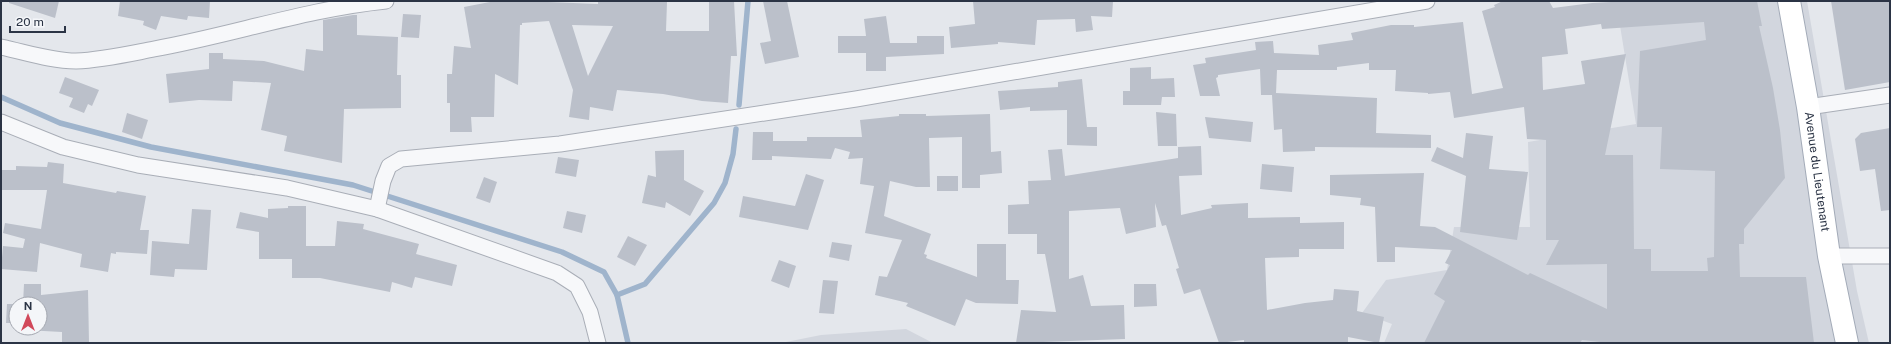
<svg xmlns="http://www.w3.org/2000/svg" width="1891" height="344" font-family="'Public Sans',sans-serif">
	<rect width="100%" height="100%" fill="#e4e7ec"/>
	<!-- built -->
	<g fill="#d2d6de">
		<polygon points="1616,1 1807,1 1857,291 1869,343 1384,343 1392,324 1362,313 1386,280 1447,270 1454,227 1530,227 1528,142 1636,124"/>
		<polygon points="906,329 933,343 781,343 821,335"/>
	</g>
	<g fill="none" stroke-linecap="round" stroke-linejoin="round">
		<!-- stream -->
		<g stroke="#9fb4cc" stroke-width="5.5">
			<polyline points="1,97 60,123 151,147 353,185 562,252 604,272 617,295 628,343"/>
			<polyline points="739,105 748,1"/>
			<polyline points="617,295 645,284 714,203 725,183 733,154 736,129"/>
		</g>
	</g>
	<!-- building -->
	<g fill="#bbc0ca" fill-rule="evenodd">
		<polygon points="9,1 59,1 55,18 9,3"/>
		<polygon points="120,1 210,1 209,18 188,16 187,20 161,16 156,30 143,25 144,21 118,16"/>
		<path d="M495,1H548V2L598,4V1L667,2L666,31H709V1H734L737,56H731L728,103L702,101L663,94L617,90L613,111L590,107L589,120L569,117L573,90L549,21L522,23V25H520L518,85L495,74L494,117H471L472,132H450V103H447V74H452L454,46L471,48L464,7ZM572,25L613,26L588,76Z"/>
		<polygon points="763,1 787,1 799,57 765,64 760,43 771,41"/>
		<polygon points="973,1 1113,1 1112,17 1091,16 1093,30 1076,32 1075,19 1037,20 1035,45 998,42 998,44 951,48 949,27 975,24"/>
		<path d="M1503,1H1549L1553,8L1592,3L1630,1H1757L1762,26H1759L1773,88L1780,130L1785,178L1744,229V244H1739L1740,277H1806L1814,343H1609L1582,340L1580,343H1424L1445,301L1434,294L1450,265L1445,263L1452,250L1395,247V262H1377L1375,207L1360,205L1361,198L1330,195V175L1424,173L1420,226L1435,227L1528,275L1530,273L1607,309V264L1546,265L1559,240H1546V140L1527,139L1524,107L1454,118L1450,92L1428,94V93L1395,91L1396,70H1369V63L1337,67V70H1277L1276,93L1377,98L1376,133L1431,135V148L1315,147V151L1283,152L1282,129L1274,130L1272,95H1261L1260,69L1218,75V77L1216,78L1220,96H1200L1193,65L1206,63L1205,58L1256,50L1255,42L1273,41L1274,53L1319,55L1318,45L1353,40L1351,33L1391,25H1414V27L1463,22L1472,94L1503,88L1482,11L1495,7L1494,5ZM1704,22L1706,40L1640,51L1637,127H1662L1660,169L1715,171L1714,257L1707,258L1708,271H1651V249H1634L1633,155H1605L1626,54L1581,61L1585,84L1543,90L1542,57L1568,54L1565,29L1601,24L1602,29Z"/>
		<polygon points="1831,1 1890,1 1890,82 1845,90"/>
		<polygon points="403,14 421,15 419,38 401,37"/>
		<polygon points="353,15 357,15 357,35 398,37 397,75 401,75 401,108 344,109 342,163 284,151 287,136 261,130 271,83 233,81 232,101 199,100 169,103 166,74 209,69 209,53 223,53 223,59 264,61 304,71 306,49 323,51 323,20"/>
		<polygon points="886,16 890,43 917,43 917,36 944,36 944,54 886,57 886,71 866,71 866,53 838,53 838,36 866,36 864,19"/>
		<polygon points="1151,67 1151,79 1174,78 1175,97 1162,97 1161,105 1123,105 1123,91 1130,91 1130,68"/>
		<polygon points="65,77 99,90 92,106 88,104 84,113 69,107 73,98 59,93"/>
		<polygon points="1082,79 1087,127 1097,127 1097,146 1067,145 1067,110 1030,111 1030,107 1000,110 998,91 1058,87 1058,82"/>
		<polygon points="1156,112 1176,114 1177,146 1158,146"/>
		<polygon points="127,113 148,120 142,139 122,132"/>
		<polygon points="899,114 926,114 926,116 990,114 991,152 1001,151 1002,173 980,175 980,188 962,188 962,137 929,138 930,187 916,187 890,181 884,216 931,234 924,254 927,255 926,258 977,277 977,244 1006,244 1006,280 1019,280 1018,304 976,303 966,299 955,326 906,306 908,303 875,295 879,276 887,277 902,240 865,233 874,186 860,184 863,158 848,159 850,152 835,148 831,159 772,156 772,160 752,160 753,132 773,132 773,141 807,141 807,137 862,137 860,120 899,116"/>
		<polygon points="1205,117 1253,122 1251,142 1209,138"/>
		<polygon points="1890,128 1890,210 1881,211 1875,169 1860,171 1855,139 1861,133"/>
		<polygon points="1466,133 1493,136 1489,169 1528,172 1517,240 1460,232 1466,176 1431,161 1437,147 1463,158"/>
		<polygon points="1201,146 1202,175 1179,176 1181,215 1212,208 1211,205 1248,203 1248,218 1300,217 1300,223 1344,222 1344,249 1299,249 1299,257 1265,258 1267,310 1305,303 1333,300 1334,289 1359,291 1357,311 1384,317 1379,343 1348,337 1348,342 1244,343 1244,340 1219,343 1200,289 1184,294 1176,269 1179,268 1166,225 1162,226 1155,203 1156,227 1126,234 1120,208 1069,211 1069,279 1083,275 1091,306 1124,305 1125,339 1016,343 1021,310 1056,312 1045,254 1037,254 1037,234 1008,234 1008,205 1029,204 1028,181 1051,180 1048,150 1062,149 1065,176 1178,158 1178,147"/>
		<polygon points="684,150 684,180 704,191 690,216 666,202 665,208 642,203 648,175 656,177 655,151"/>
		<polygon points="558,157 579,160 576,177 555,173"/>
		<polygon points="48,162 64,164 63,183 116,193 117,191 146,196 140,230 149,230 147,254 116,252 116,254 111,253 108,272 80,267 82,254 40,243 37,272 1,269 3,246 23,248 25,239 3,233 5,223 41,229 47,190 1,190 2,170 16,170 16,166 47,167"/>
		<polygon points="1262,164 1294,167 1292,192 1260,189"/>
		<polygon points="806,174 824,180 808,230 739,217 743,196 795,206"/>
		<rect x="937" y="176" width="21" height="15"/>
		<polygon points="484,177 497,182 490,203 476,198"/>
		<polygon points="288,206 306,206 306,246 335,246 337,221 364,224 363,229 419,244 416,254 457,265 452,286 415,277 412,288 392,282 390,292 320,278 292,278 292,259 259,259 259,232 236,228 240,212 268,218 268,209 288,208"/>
		<polygon points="192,209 211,210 207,270 175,269 174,277 150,275 152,241 189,244"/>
		<polygon points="567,211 586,215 582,233 563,228"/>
		<polygon points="628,236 647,245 635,266 617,257"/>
		<polygon points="832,242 852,245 849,261 829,257"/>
		<polygon points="779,260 796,266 789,288 771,281"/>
		<polygon points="823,280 838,281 834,314 819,313"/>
		<polygon points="24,284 41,284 41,295 88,290 89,343 62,343 62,332 25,330 26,328 40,328 40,304 23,304"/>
		<polygon points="1134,284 1156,284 1157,306 1134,307"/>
		<polygon points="7,304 16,304 16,323 6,323"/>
	</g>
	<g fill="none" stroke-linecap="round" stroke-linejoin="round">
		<!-- street casing -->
		<g stroke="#a9aeb7" stroke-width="17">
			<g id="street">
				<path d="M1,47C25,52 51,61 76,61C102,60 128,54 154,49C232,35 307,9 386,1"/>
				<polyline points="1808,107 1890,95"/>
				<polyline points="1,122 63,147 138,165 287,188 377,209 557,273 577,286 590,312 598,343"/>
				<polyline points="377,209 383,181 389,166 401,159 560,144 856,99 1427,1"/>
				<polyline points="1829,256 1890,256"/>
			</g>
		</g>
		<!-- primary casing -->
		<g stroke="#a3abb8" stroke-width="24">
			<g id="primary">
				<path id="s1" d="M1789,1L1808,107L1829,256L1847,343"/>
			</g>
		</g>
		<!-- street -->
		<use href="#street" stroke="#f7f8fa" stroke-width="15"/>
		<!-- primary -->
		<use href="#primary" stroke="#fff" stroke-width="22"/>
	</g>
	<g text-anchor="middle" stroke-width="3.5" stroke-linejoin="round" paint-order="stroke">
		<!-- street labels -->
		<g font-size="12" fill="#2b3445" stroke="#f4f6f9">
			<text dy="4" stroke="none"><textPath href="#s1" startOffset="173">Avenue du Lieutenant</textPath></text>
		</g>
	</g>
	<!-- border -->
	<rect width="1891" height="344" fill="none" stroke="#2b3445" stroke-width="4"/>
	<!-- north arrow -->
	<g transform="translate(28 316)"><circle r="19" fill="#f4f6f9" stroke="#a4a8b1"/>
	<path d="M0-3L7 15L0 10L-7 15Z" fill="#d1495b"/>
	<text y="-6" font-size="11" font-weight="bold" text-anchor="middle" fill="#2b3445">N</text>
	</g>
	<!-- scale -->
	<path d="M10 26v6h55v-6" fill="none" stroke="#2b3445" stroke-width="2"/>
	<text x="16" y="26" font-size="12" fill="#2b3445" stroke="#f4f6f9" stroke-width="3" paint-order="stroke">20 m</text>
</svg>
